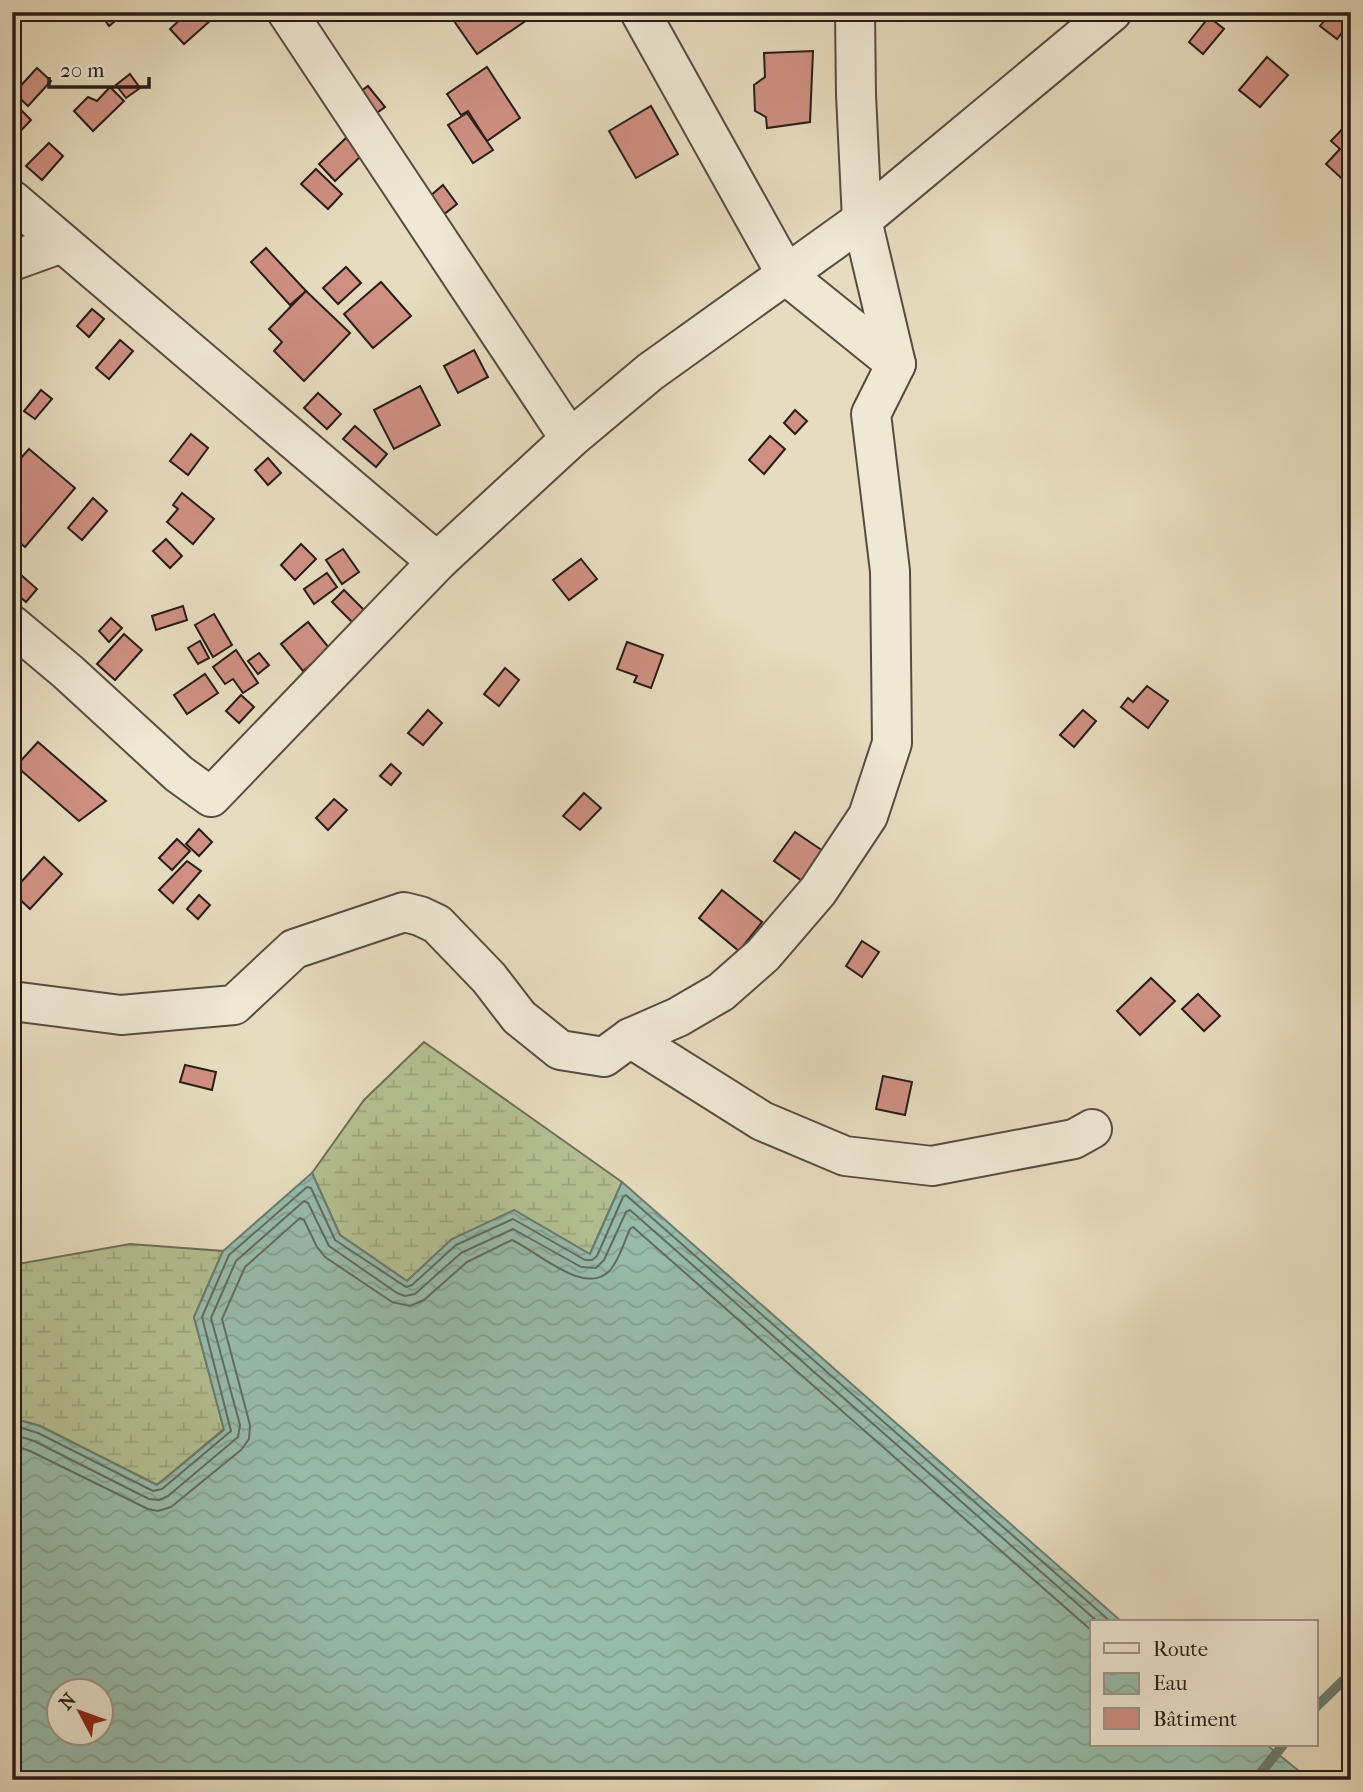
<svg xmlns="http://www.w3.org/2000/svg" width="1363" height="1792" font-family="'IM FELL French Canon',serif">
	<defs>
		<pattern id="wetland-marsh" width="20" height="14" patternUnits="userSpaceOnUse" patternTransform="scale(1.75)"><rect width="20" height="14" fill="#b4c092"/><path d="M1 5h8M5 5V1M11 12h8M15 12V8" fill="none" stroke="#9ba47d"/></pattern>
		<pattern id="water-waves" width="16" height="10" patternUnits="userSpaceOnUse" patternTransform="scale(1.75)"><rect width="16" height="10" fill="#98bcac"/><path d="M0 5q4-4 8 0t8 0" fill="none" stroke="#83a193"/></pattern>
	</defs>
	<rect width="100%" height="100%" fill="#e7dcbf"/>
	<filter id="stains"><feTurbulence type="fractalNoise" baseFrequency=".00286" numOctaves="4"/><feColorMatrix values="0 0 0 0 .2 0 0 0 0 .09 0 0 0 0 .02 0 0 0 .5 -.17"/></filter>
	<radialGradient id="worn" r=".72"><stop offset=".6" stop-color="#630" stop-opacity="0"/><stop offset="1" stop-color="#630" stop-opacity=".3"/></radialGradient>
	<!-- wetland -->
	<g fill="url(#wetland-marsh)" stroke="#6e6e54" stroke-width="2">
		<polygon points="424,1042 622,1182 590,1254 452,1239 407,1281 340,1235 312,1173 364,1100"/>
		<polygon points="130,1244 223,1251 194,1317 224,1429 157,1485 40,1426 12,1418 12,1265"/>
	</g>
	<!-- water -->
	<path fill="url(#water-waves)" stroke="#6b7c70" stroke-width="2" fill-rule="evenodd" d="M312,1173L340,1235L407,1281L452,1239L514,1210L590,1254L622,1182L1122,1622H1092V1745H1267L1310,1780H12V1418L40,1426L157,1485L224,1430L194,1317L223,1251ZM60,1690H102V1732H60Z"/>
	<g fill="none" stroke-linecap="round" stroke-linejoin="round">
		<!-- shore -->
		<g stroke="#606c62" stroke-width="2">
			<polyline points="12,1425 38,1433 153,1491 162,1489 231,1431 202,1317 229,1255 307,1187 311,1188 335,1240 406,1287 412,1285 456,1245 513,1219 585,1260 592,1260 597,1256 623,1197 626,1195 1111,1622"/>
			<polyline points="12,1434 34,1441 149,1499 159,1500 168,1496 238,1437 240,1425 211,1318 236,1261 304,1201 308,1203 329,1246 397,1293 405,1296 415,1294 461,1253 513,1229 581,1267 596,1268 604,1260 626,1212 630,1210 1098,1622"/>
			<path d="M12,1445L30,1451L148,1509L158,1511L171,1507L241,1450L249,1439L250,1425L222,1319L245,1267L300,1218L304,1220L317,1247L325,1257L392,1302L410,1306L424,1300L467,1262L512,1240C537,1251 587,1299 611,1269C620,1258 624,1242 630,1229L633,1227L1092,1631"/>
		</g>
		<!-- stream -->
		<g stroke="#6b7c70" stroke-width="10">
			<polyline points="1316,1707 1351,1673"/>
			<polyline points="1255,1780 1283,1745"/>
		</g>
	</g>
	<!-- building -->
	<g fill="#cf9083" stroke="#281c17" stroke-width="2">
		<polygon points="99,12 126,12 109,26"/>
		<polygon points="188,12 203,12 211,20 184,44 170,29"/>
		<polygon points="466,12 522,12 527,20 477,54 454,21"/>
		<polygon points="1331,12 1351,12 1351,21 1337,39 1320,26"/>
		<polygon points="1209,17 1224,29 1203,54 1189,42"/>
		<polygon points="813,51 810,122 767,128 766,117 755,111 754,85 765,77 764,53"/>
		<polygon points="1267,57 1288,75 1260,107 1239,90"/>
		<polygon points="487,67 520,118 487,141 468,111 461,115 447,94"/>
		<polygon points="37,68 51,81 28,106 14,93"/>
		<polygon points="130,74 140,88 126,98 116,85"/>
		<polygon points="368,86 385,107 371,117 355,96"/>
		<polygon points="110,87 124,101 93,131 74,111 88,97 97,101"/>
		<polygon points="12,101 31,120 12,140"/>
		<polygon points="651,106 678,154 636,178 609,131"/>
		<polygon points="467,113 493,150 473,163 448,125"/>
		<polygon points="1347,124 1351,127 1351,187 1326,164 1340,149 1331,141"/>
		<polygon points="346,138 362,155 335,181 319,164"/>
		<polygon points="49,143 63,156 42,180 26,166"/>
		<polygon points="316,169 342,194 328,209 301,184"/>
		<polygon points="443,185 457,204 443,215 429,197"/>
		<polygon points="266,248 306,291 290,305 251,262"/>
		<polygon points="346,267 361,283 338,304 323,288"/>
		<polygon points="381,282 411,316 373,348 344,314"/>
		<polygon points="306,291 350,333 304,381 274,351 282,342 269,329"/>
		<polygon points="92,309 104,319 89,337 77,326"/>
		<polygon points="120,340 133,351 109,379 96,368"/>
		<polygon points="474,350 488,377 458,393 444,366"/>
		<polygon points="420,386 440,425 394,449 374,410"/>
		<polygon points="41,390 52,399 35,419 24,411"/>
		<polygon points="318,393 341,414 327,429 304,408"/>
		<polygon points="795,410 807,421 795,434 784,423"/>
		<polygon points="355,426 387,454 376,467 343,439"/>
		<polygon points="191,434 208,448 188,475 170,461"/>
		<polygon points="770,436 785,449 764,474 749,460"/>
		<polygon points="29,449 75,488 25,547 12,536 12,468"/>
		<polygon points="268,458 281,473 268,485 255,470"/>
		<polygon points="182,493 214,519 193,544 167,522 178,509 173,505"/>
		<polygon points="93,498 107,511 82,540 68,528"/>
		<polygon points="166,539 182,556 170,568 153,551"/>
		<polygon points="301,544 316,559 295,580 281,565"/>
		<polygon points="343,549 359,572 342,584 326,560"/>
		<polygon points="581,559 597,579 569,600 553,580"/>
		<polygon points="12,567 37,589 26,602 12,590"/>
		<polygon points="327,573 337,587 314,604 304,589"/>
		<polygon points="344,590 366,612 354,624 332,602"/>
		<polygon points="183,606 187,620 156,630 152,616"/>
		<polygon points="214,614 232,645 213,657 195,625"/>
		<polygon points="111,618 122,628 109,642 99,631"/>
		<polygon points="308,622 330,649 303,671 281,644"/>
		<polygon points="124,634 142,650 115,680 97,664"/>
		<polygon points="200,641 209,658 198,664 188,648"/>
		<polygon points="627,642 663,655 651,688 634,682 637,676 617,669"/>
		<polygon points="236,650 258,683 243,693 233,679 225,684 213,667"/>
		<polygon points="259,653 269,665 258,674 248,661"/>
		<polygon points="505,668 519,680 499,706 484,694"/>
		<polygon points="205,674 218,693 187,714 174,695"/>
		<polygon points="1147,686 1168,701 1148,728 1121,707 1128,698 1133,702"/>
		<polygon points="241,695 254,707 239,723 226,711"/>
		<polygon points="428,710 442,723 423,745 408,733"/>
		<polygon points="1083,710 1096,721 1074,747 1060,735"/>
		<polygon points="38,742 106,801 79,821 16,766"/>
		<polygon points="391,764 401,773 391,785 380,776"/>
		<polygon points="584,793 601,808 580,830 563,816"/>
		<polygon points="334,799 347,810 328,830 316,818"/>
		<polygon points="199,829 212,842 199,856 186,844"/>
		<polygon points="795,832 826,853 805,883 774,861"/>
		<polygon points="177,839 190,851 172,870 159,858"/>
		<polygon points="44,857 62,874 30,909 12,892"/>
		<polygon points="187,861 201,871 173,903 159,890"/>
		<polygon points="722,890 762,922 739,951 699,918"/>
		<polygon points="199,895 210,905 198,919 187,909"/>
		<polygon points="862,941 879,952 862,977 846,966"/>
		<polygon points="1151,978 1175,1001 1140,1035 1117,1011"/>
		<polygon points="1198,994 1220,1016 1204,1031 1182,1009"/>
		<polygon points="185,1065 216,1072 212,1090 180,1082"/>
		<polygon points="883,1076 912,1082 905,1115 876,1109"/>
	</g>
	<g fill="none" stroke-linecap="round" stroke-linejoin="round">
		<!-- minor casing -->
		<g stroke="#584c41" stroke-width="42">
			<g id="minor">
				<polyline points="287,12 570,439"/>
				<polyline points="640,12 787,276 896,364"/>
				<polyline points="12,200 423,550 439,560"/>
				<polyline points="12,261 62,243"/>
				<polyline points="12,625 68,672 179,774 211,797 439,560 570,439 650,372 862,220 1112,12"/>
				<polyline points="12,1001 121,1015 234,1005 294,949 404,912 420,916 437,924 489,978 519,1017 560,1050 604,1057 630,1038 762,1121 845,1156 932,1166 1074,1139 1092,1129"/>
				<polyline points="630,1038 678,1017 721,992 763,955 818,891 868,816 892,743 890,571 871,414 896,364 862,220 856,95 855,12"/>
			</g>
		</g>
		<!-- minor -->
		<use href="#minor" stroke="#efe8d5" stroke-width="38"/>
	</g>
	<!-- margin -->
	<rect width="1363" height="1792" fill="none" stroke="#e7dcbf" stroke-width="42"/>
	<rect x="14" y="14" width="1335" height="1764" fill="none" stroke="#281c17" stroke-width="3.5"/>
	<rect x="21" y="21" width="1321" height="1750" fill="none" stroke="#281c17" stroke-width="2"/>
	<!-- legend -->
	<rect x="1090" y="1620" width="228" height="126" fill="#efe8d5" stroke="#9f9689" stroke-width="2"/>
	<rect x="1104" y="1643" width="35" height="10" fill="#efe8d5" stroke="#9f9689" stroke-width="2"/>
	<text x="1153" y="1656" font-size="21" fill="#281c17">Route</text>
	<rect x="1104" y="1673" width="35" height="21" fill="url(#water-waves)" stroke="#9f9689" stroke-width="2"/>
	<text x="1153" y="1690" font-size="21" fill="#281c17">Eau</text>
	<rect x="1104" y="1708" width="35" height="21" fill="#cf9083" stroke="#9f9689" stroke-width="2"/>
	<text x="1153" y="1726" font-size="21" fill="#281c17">Bâtiment</text>
	<!-- north arrow -->
	<g transform="translate(80 1712) rotate(311)"><circle r="33" fill="#efe8d5" stroke="#9f9689" stroke-width="2"/>
	<path d="M0-5L12 26L0 18L-12 26Z" fill="#8f2418"/>
	<text y="-10" font-size="19" font-weight="bold" text-anchor="middle" fill="#281c17">N</text>
	</g>
	<!-- scale -->
	<path d="M49 77v10h100v-10" fill="none" stroke="#281c17" stroke-width="3.5"/>
	<text x="60" y="77" font-size="21" fill="#281c17" stroke="#efe8d5" stroke-width="5" paint-order="stroke">20 m</text>
	<rect width="100%" height="100%" filter="url(#stains)"/>
	<rect width="100%" height="100%" fill="url(#worn)"/>
</svg>
